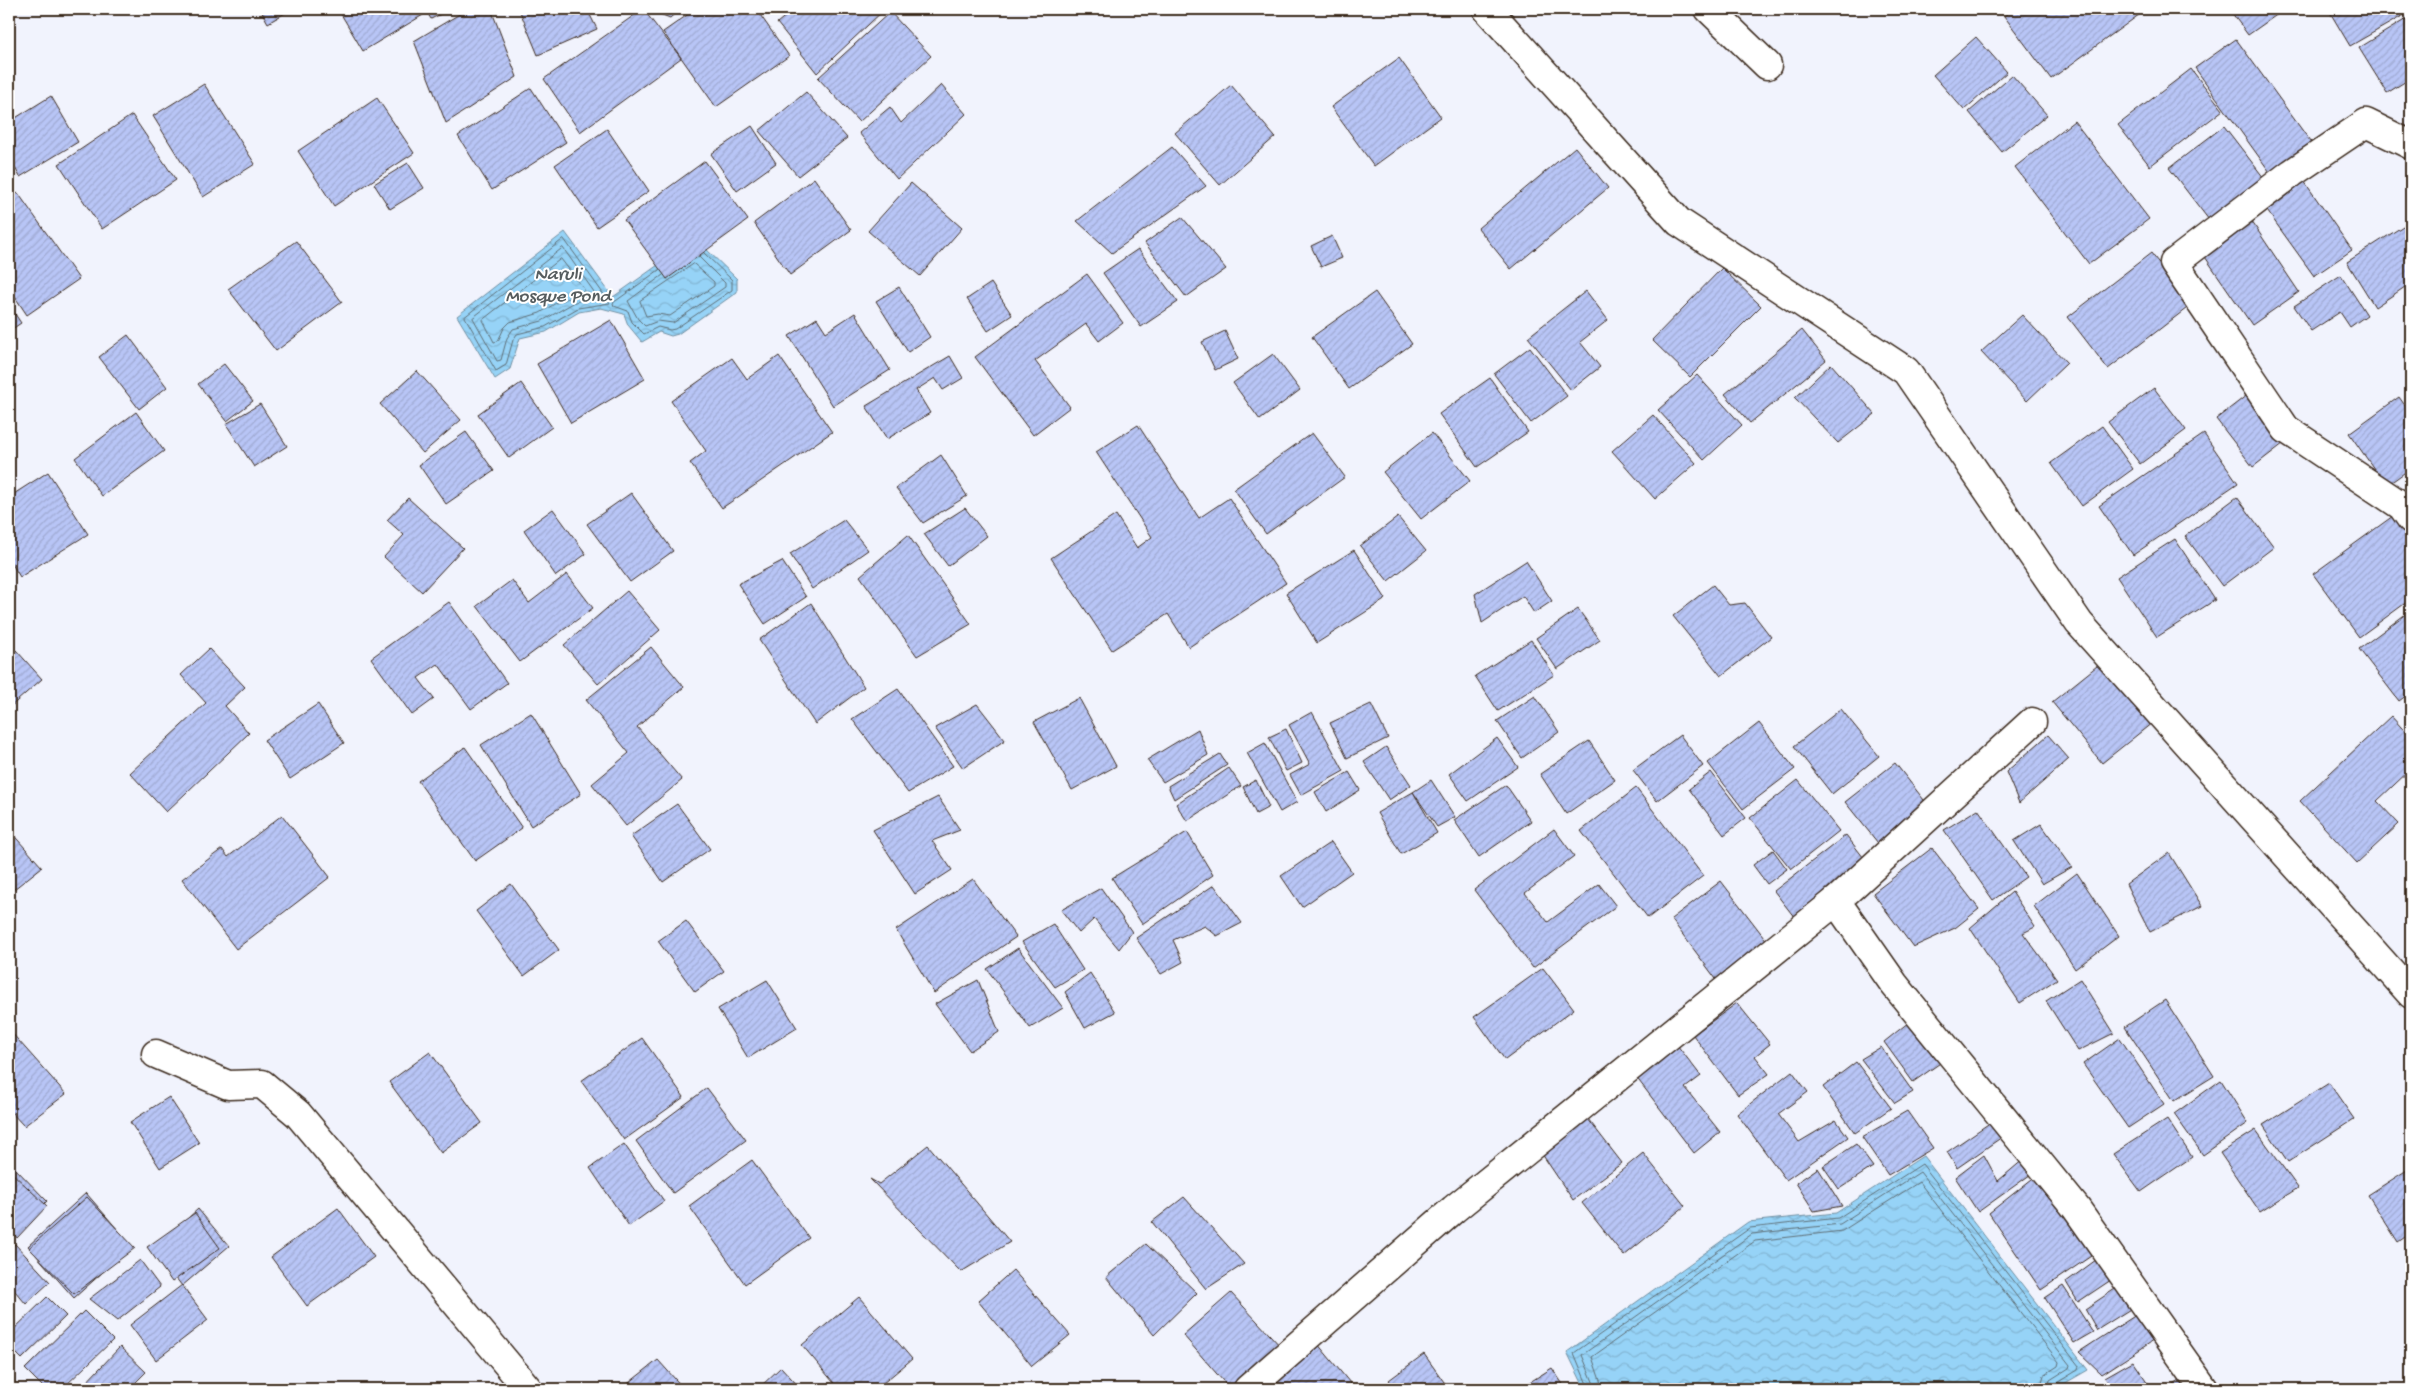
<svg xmlns="http://www.w3.org/2000/svg" width="2420" height="1398" font-family="'Gochi Hand',sans-serif">
	<defs>
		<pattern id="water-waves" width="16" height="10" patternUnits="userSpaceOnUse" patternTransform="scale(1.25)"><rect width="16" height="10" fill="#96d3f7"/><path d="M0 5q4-4 8 0t8 0" fill="none" stroke="#82b5d3"/></pattern>
		<pattern id="building-hatch" width="6" height="6" patternUnits="userSpaceOnUse" patternTransform="scale(1.25)"><rect width="6" height="6" fill="#b8c5f6"/><path d="M-1 1l2-2M0 6l6-6M5 7l2-2" fill="none" stroke="#9fa9d2"/></pattern>
	</defs>
	<rect width="100%" height="100%" fill="#f1f3fd"/>
	<filter id="ink" filterUnits="userSpaceOnUse"><feTurbulence type="fractalNoise" baseFrequency=".02" numOctaves="2"/><feDisplacementMap in="SourceGraphic" scale="10" xChannelSelector="R" yChannelSelector="G"/><feConvolveMatrix kernelMatrix="1 2 1 2 8 2 1 2 1" color-interpolation-filters="sRGB"/></filter>
	<g filter="url(#ink)">
		<!-- water -->
		<g fill="url(#water-waves)" stroke="#728fa0">
			<polygon points="565,232 613,297 682,248 704,247 737,279 737,292 678,334 671,336 659,332 642,342 628,325 624,314 601,308 579,312 546,332 520,338 510,369 495,379 457,316"/>
			<polygon points="1923,1156 2088,1370 2055,1389 1585,1389 1567,1352 1748,1222 1836,1213"/>
		</g>
		<g fill="none" stroke-linecap="round" stroke-linejoin="round">
			<!-- shore -->
			<g stroke="#5f6e75" stroke-width="1">
				<polygon points="564,239 610,303 578,308 545,327 517,334 513,340 506,365 496,371 465,317"/>
				<polygon points="563,248 597,296 575,302 542,321 513,329 507,338 501,360 497,361 473,318"/>
				<polygon points="561,259 584,289 584,292 556,303 540,313 510,322 504,328 498,341 494,342 483,320"/>
				<polygon points="694,264 714,282 714,286 670,316 658,314 646,316 640,301"/>
				<polyline points="659,270 613,303 614,306 628,311 632,322 644,334 658,327 670,330 675,329 732,290 732,280 704,253"/>
				<polyline points="663,275 628,301 638,319 645,326 658,321 673,323 725,287 725,283 699,257"/>
				<polyline points="1589,1389 1574,1353 1750,1228 1838,1218 1922,1164 2079,1366 2078,1370 2055,1384 2054,1389"/>
				<polyline points="1596,1389 1582,1355 1752,1234 1840,1224 1920,1172 2070,1365 2069,1368 2050,1380 2047,1389"/>
				<polyline points="1603,1389 1592,1357 1755,1241 1842,1231 1919,1182 2059,1362 2058,1366 2044,1375 2040,1389"/>
			</g>
		</g>
		<!-- building -->
		<g fill="url(#building-hatch)" stroke="#3b2a1e">
			<polygon points="260,9 292,9 268,23"/>
			<polygon points="338,9 419,9 423,15 363,51"/>
			<polygon points="425,9 451,9 431,19"/>
			<polygon points="468,9 491,9 517,77 446,123 414,41"/>
			<polygon points="519,9 587,9 597,29 538,55"/>
			<polygon points="643,9 681,58 580,132 544,79"/>
			<polygon points="647,9 680,9 670,18"/>
			<polygon points="696,9 756,9 789,56 716,107 663,32"/>
			<polygon points="794,9 885,9 817,73 777,23"/>
			<polygon points="2014,9 2147,9 2051,79 2004,16"/>
			<polygon points="2229,9 2285,9 2248,35"/>
			<polygon points="2328,9 2411,9 2411,11 2350,46"/>
			<polygon points="890,12 931,56 859,122 818,78"/>
			<polygon points="2411,16 2411,78 2387,93 2359,48"/>
			<polygon points="1976,37 2007,72 1964,110 1933,75"/>
			<polygon points="2236,39 2313,145 2272,175 2195,68"/>
			<polygon points="1399,58 1441,117 1374,166 1331,107"/>
			<polygon points="2191,69 2223,110 2150,166 2118,125"/>
			<polygon points="2012,75 2047,115 2002,152 1969,112"/>
			<polygon points="204,84 255,164 203,197 153,116"/>
			<polygon points="941,85 966,114 897,179 859,133 890,107 901,123"/>
			<polygon points="1231,85 1275,137 1220,185 1175,133"/>
			<polygon points="531,88 566,142 492,190 458,136"/>
			<polygon points="806,92 847,138 798,176 759,131"/>
			<polygon points="51,96 78,142 20,177 9,157 9,122"/>
			<polygon points="377,98 414,153 334,206 298,151"/>
			<polygon points="132,115 176,180 102,229 59,164"/>
			<polygon points="2074,121 2149,219 2089,264 2015,167"/>
			<polygon points="752,126 776,163 737,191 711,154"/>
			<polygon points="2224,126 2264,178 2209,220 2169,168"/>
			<polygon points="607,129 649,191 597,227 555,165"/>
			<polygon points="1172,147 1206,186 1112,253 1077,221"/>
			<polygon points="1575,147 1608,188 1511,269 1478,228"/>
			<polygon points="705,161 748,220 667,279 624,220"/>
			<polygon points="408,163 424,188 390,209 374,184"/>
			<polygon points="814,178 851,230 790,275 754,223"/>
			<polygon points="2304,181 2352,250 2314,276 2265,208"/>
			<polygon points="911,183 962,228 920,276 868,231"/>
			<polygon points="18,193 79,279 27,315 9,288 9,199"/>
			<polygon points="1182,217 1226,269 1186,297 1145,243"/>
			<polygon points="2411,221 2411,283 2375,307 2347,262"/>
			<polygon points="2252,222 2299,292 2252,325 2203,254"/>
			<polygon points="1332,236 1342,258 1321,267 1311,246"/>
			<polygon points="296,241 342,302 276,351 228,289"/>
			<polygon points="1138,249 1178,302 1141,327 1103,273"/>
			<polygon points="2151,253 2191,305 2108,369 2068,317"/>
			<polygon points="1722,268 1761,306 1690,377 1652,340"/>
			<polygon points="1087,274 1123,323 1099,341 1086,324 1035,361 1070,407 1033,435 975,357"/>
			<polygon points="2341,275 2367,315 2350,327 2340,312 2311,331 2294,306"/>
			<polygon points="991,283 1012,315 988,331 967,299"/>
			<polygon points="899,287 930,337 908,352 876,301"/>
			<polygon points="1586,291 1608,320 1580,342 1600,367 1571,390 1528,337"/>
			<polygon points="1375,292 1412,344 1349,389 1312,337"/>
			<polygon points="9,305 21,323 9,331"/>
			<polygon points="855,313 890,370 833,406 789,336 817,318 826,332"/>
			<polygon points="2022,315 2067,363 2027,401 1981,352"/>
			<polygon points="611,320 645,379 571,423 537,364"/>
			<polygon points="1802,330 1826,360 1750,423 1725,394"/>
			<polygon points="1225,331 1238,359 1215,370 1202,342"/>
			<polygon points="128,335 167,387 139,409 99,357"/>
			<polygon points="1530,347 1567,396 1531,423 1494,374"/>
			<polygon points="1273,354 1300,390 1260,420 1233,383"/>
			<polygon points="779,356 832,432 722,508 690,463 706,451 671,401 732,358 747,379"/>
			<polygon points="950,356 963,378 943,390 935,378 916,390 930,413 887,439 866,406"/>
			<polygon points="224,364 253,401 227,421 198,384"/>
			<polygon points="1831,364 1875,414 1838,443 1795,398"/>
			<polygon points="417,371 461,420 423,453 380,404"/>
			<polygon points="1697,375 1742,425 1704,460 1658,410"/>
			<polygon points="1490,378 1528,432 1477,467 1439,414"/>
			<polygon points="521,383 552,427 509,458 478,414"/>
			<polygon points="2154,388 2186,430 2140,464 2108,422"/>
			<polygon points="2251,392 2288,440 2253,467 2216,419"/>
			<polygon points="2399,397 2411,414 2411,468 2386,486 2349,433"/>
			<polygon points="260,404 287,446 254,467 226,424"/>
			<polygon points="136,412 164,451 102,496 75,458"/>
			<polygon points="1653,415 1696,463 1655,499 1612,451"/>
			<polygon points="1138,425 1199,518 1229,498 1286,583 1189,647 1168,614 1112,650 1051,558 1116,515 1137,548 1152,537 1096,452"/>
			<polygon points="2102,426 2133,469 2082,506 2051,463"/>
			<polygon points="466,432 494,471 446,504 419,465"/>
			<polygon points="1312,433 1345,477 1266,534 1234,489"/>
			<polygon points="1432,433 1470,481 1421,519 1383,472"/>
			<polygon points="2204,434 2238,483 2133,555 2099,506"/>
			<polygon points="941,455 967,496 923,523 896,488"/>
			<polygon points="48,472 88,534 20,577 9,559 9,497"/>
			<polygon points="631,493 673,551 630,582 587,524"/>
			<polygon points="2237,497 2274,547 2222,586 2185,536"/>
			<polygon points="408,498 463,548 422,592 384,557 404,535 387,520"/>
			<polygon points="965,508 987,536 948,566 924,534"/>
			<polygon points="553,509 586,554 556,576 524,530"/>
			<polygon points="2393,516 2411,541 2411,599 2359,637 2313,574"/>
			<polygon points="1398,517 1426,551 1388,581 1360,546"/>
			<polygon points="844,520 868,550 812,589 790,554"/>
			<polygon points="908,535 971,624 917,656 860,576"/>
			<polygon points="2175,539 2215,600 2157,637 2117,577"/>
			<polygon points="1354,550 1386,599 1317,643 1286,593"/>
			<polygon points="782,561 806,597 765,624 738,584"/>
			<polygon points="1526,561 1552,601 1534,613 1523,596 1482,623 1475,594"/>
			<polygon points="567,574 593,608 520,662 477,606 512,580 529,603"/>
			<polygon points="1713,585 1729,605 1745,603 1771,637 1721,676 1673,616"/>
			<polygon points="627,591 660,630 598,684 564,645"/>
			<polygon points="449,602 507,683 471,709 438,664 418,678 434,699 412,715 371,658"/>
			<polygon points="811,603 864,687 815,724 759,640"/>
			<polygon points="1578,609 1600,640 1557,669 1536,638"/>
			<polygon points="2411,610 2411,692 2399,701 2359,649"/>
			<polygon points="1531,640 1554,675 1498,711 1475,676"/>
			<polygon points="651,647 684,687 637,727 682,780 626,826 592,784 629,753 586,700"/>
			<polygon points="209,649 245,687 225,706 249,733 166,812 130,773 206,703 181,675"/>
			<polygon points="16,650 42,679 9,708 9,656"/>
			<polygon points="2102,662 2152,723 2102,763 2052,702"/>
			<polygon points="898,689 953,766 908,793 852,719"/>
			<polygon points="1535,696 1559,732 1522,758 1497,721"/>
			<polygon points="1079,698 1116,766 1072,790 1034,722"/>
			<polygon points="318,704 344,743 290,779 264,740"/>
			<polygon points="977,704 1005,740 963,768 935,728"/>
			<polygon points="1371,704 1388,738 1347,758 1330,723"/>
			<polygon points="1841,709 1879,756 1832,794 1794,746"/>
			<polygon points="1312,712 1344,771 1301,795 1290,775 1310,764 1289,725"/>
			<polygon points="531,713 581,794 531,826 481,745"/>
			<polygon points="2391,716 2411,738 2411,769 2377,801 2399,824 2357,863 2300,801"/>
			<polygon points="1759,723 1795,769 1743,809 1708,763"/>
			<polygon points="1198,729 1208,755 1163,782 1147,760"/>
			<polygon points="1286,729 1302,763 1286,771 1269,737"/>
			<polygon points="1680,735 1703,766 1657,801 1633,770"/>
			<polygon points="2048,735 2069,759 2019,803 2006,772"/>
			<polygon points="1497,738 1518,767 1468,801 1449,774"/>
			<polygon points="1589,741 1615,780 1566,814 1540,774"/>
			<polygon points="1265,743 1297,802 1280,812 1247,753"/>
			<polygon points="465,747 522,828 475,861 418,781"/>
			<polygon points="1386,747 1411,785 1389,800 1364,762"/>
			<polygon points="1220,754 1227,765 1174,799 1168,786"/>
			<polygon points="1895,763 1931,809 1882,848 1845,802"/>
			<polygon points="1229,768 1241,786 1187,821 1176,804"/>
			<polygon points="1349,772 1360,790 1326,812 1315,792"/>
			<polygon points="1711,772 1746,818 1724,835 1689,789"/>
			<polygon points="1256,780 1269,807 1256,814 1243,787"/>
			<polygon points="1431,780 1455,817 1437,827 1413,792"/>
			<polygon points="1798,780 1839,831 1791,869 1750,818"/>
			<polygon points="1506,785 1531,821 1479,857 1454,820"/>
			<polygon points="1636,788 1703,876 1648,918 1581,831"/>
			<polygon points="1413,792 1437,833 1401,854 1377,813"/>
			<polygon points="938,797 960,830 932,841 952,870 915,894 873,830"/>
			<polygon points="677,804 710,849 663,882 631,836"/>
			<polygon points="1978,809 2026,877 1993,900 1944,830"/>
			<polygon points="282,815 330,877 236,949 182,879 222,849 228,857"/>
			<polygon points="2041,824 2072,867 2042,884 2014,841"/>
			<polygon points="1554,829 1574,856 1525,893 1548,922 1599,884 1616,906 1533,968 1474,890"/>
			<polygon points="9,830 42,867 9,893"/>
			<polygon points="1187,832 1213,875 1142,924 1112,878"/>
			<polygon points="1846,835 1867,862 1795,918 1774,891"/>
			<polygon points="1331,842 1352,872 1302,907 1281,876"/>
			<polygon points="1932,848 1979,909 1955,928 1913,947 1873,893"/>
			<polygon points="1773,850 1787,869 1767,884 1753,865"/>
			<polygon points="2169,853 2202,906 2150,932 2126,884"/>
			<polygon points="2077,873 2119,936 2075,969 2034,906"/>
			<polygon points="973,879 1016,937 934,993 896,930"/>
			<polygon points="1721,881 1767,941 1716,979 1671,919"/>
			<polygon points="511,884 559,950 524,976 476,911"/>
			<polygon points="1214,885 1242,923 1217,936 1205,926 1173,940 1183,962 1161,974 1136,938"/>
			<polygon points="1101,888 1132,932 1119,949 1094,919 1079,933 1061,910"/>
			<polygon points="2012,892 2035,927 2023,933 2057,979 2020,1003 1970,928"/>
			<polygon points="686,921 724,971 695,992 658,941"/>
			<polygon points="1053,924 1083,970 1055,987 1022,942"/>
			<polygon points="1018,948 1063,1008 1030,1028 987,969"/>
			<polygon points="1543,968 1574,1009 1505,1060 1474,1017"/>
			<polygon points="1090,973 1115,1012 1085,1028 1065,992"/>
			<polygon points="2080,979 2114,1033 2078,1051 2046,1001"/>
			<polygon points="767,980 797,1028 748,1058 718,1009"/>
			<polygon points="978,980 999,1032 970,1051 935,1004"/>
			<polygon points="2165,1000 2214,1076 2174,1101 2125,1027"/>
			<polygon points="1737,1003 1770,1044 1755,1056 1769,1074 1738,1095 1693,1035"/>
			<polygon points="1914,1018 1946,1059 1913,1082 1884,1042"/>
			<polygon points="10,1031 66,1094 24,1126 9,1110"/>
			<polygon points="642,1038 684,1097 624,1140 581,1081"/>
			<polygon points="2120,1038 2164,1104 2128,1128 2083,1064"/>
			<polygon points="1677,1045 1701,1076 1685,1088 1720,1132 1694,1153 1636,1077"/>
			<polygon points="1881,1047 1913,1092 1895,1103 1861,1059"/>
			<polygon points="430,1052 482,1123 441,1153 389,1082"/>
			<polygon points="1856,1062 1891,1108 1855,1133 1823,1087"/>
			<polygon points="1792,1071 1808,1092 1778,1114 1799,1142 1836,1120 1848,1137 1786,1180 1737,1114"/>
			<polygon points="2221,1080 2248,1123 2203,1155 2174,1114"/>
			<polygon points="2329,1083 2354,1119 2288,1162 2263,1125"/>
			<polygon points="707,1088 746,1140 673,1193 636,1141"/>
			<polygon points="169,1097 199,1143 160,1168 130,1122"/>
			<polygon points="1907,1111 1933,1148 1888,1175 1862,1137"/>
			<polygon points="1588,1119 1622,1163 1573,1200 1540,1151"/>
			<polygon points="2167,1119 2192,1157 2141,1192 2113,1154"/>
			<polygon points="1994,1120 2005,1135 1957,1168 1947,1152"/>
			<polygon points="2256,1130 2298,1188 2260,1212 2220,1153"/>
			<polygon points="624,1144 664,1201 629,1226 590,1168"/>
			<polygon points="1856,1144 1873,1167 1839,1189 1823,1166"/>
			<polygon points="928,1145 1010,1242 961,1272 870,1179 879,1184"/>
			<polygon points="1643,1153 1685,1206 1624,1256 1582,1203"/>
			<polygon points="1984,1155 1998,1181 2024,1159 2034,1172 1978,1212 1955,1177"/>
			<polygon points="752,1160 809,1238 745,1284 689,1206"/>
			<polygon points="13,1166 47,1201 12,1237 9,1234 9,1170"/>
			<polygon points="1818,1168 1842,1206 1814,1211 1796,1183"/>
			<polygon points="2407,1170 2411,1178 2411,1233 2398,1242 2368,1195"/>
			<polygon points="10,1171 47,1206 17,1238 9,1228"/>
			<polygon points="2037,1175 2097,1252 2041,1290 1989,1213"/>
			<polygon points="86,1193 132,1246 74,1298 28,1246"/>
			<polygon points="87,1197 135,1248 74,1294 29,1248"/>
			<polygon points="1184,1197 1244,1264 1206,1289 1152,1222"/>
			<polygon points="338,1208 374,1257 307,1306 271,1257"/>
			<polygon points="198,1209 229,1246 182,1286 154,1249"/>
			<polygon points="195,1213 220,1248 172,1282 147,1247"/>
			<polygon points="15,1244 50,1282 26,1304 9,1284 9,1250"/>
			<polygon points="1146,1244 1197,1293 1154,1335 1106,1277"/>
			<polygon points="2100,1257 2114,1278 2078,1302 2066,1282"/>
			<polygon points="140,1260 160,1287 117,1321 89,1299"/>
			<polygon points="1013,1270 1070,1335 1032,1366 978,1301"/>
			<polygon points="182,1285 208,1320 156,1360 130,1325"/>
			<polygon points="2121,1285 2135,1306 2097,1330 2085,1309"/>
			<polygon points="2063,1286 2093,1332 2074,1343 2045,1298"/>
			<polygon points="1231,1293 1282,1348 1235,1389 1230,1389 1183,1335"/>
			<polygon points="47,1297 66,1316 22,1359 9,1346 9,1334"/>
			<polygon points="859,1297 912,1359 876,1389 839,1389 802,1345"/>
			<polygon points="84,1311 113,1340 62,1389 45,1389 25,1369"/>
			<polygon points="2139,1313 2159,1337 2102,1374 2079,1352"/>
			<polygon points="1317,1343 1355,1389 1259,1389"/>
			<polygon points="120,1347 146,1372 129,1389 80,1389"/>
			<polygon points="1424,1354 1449,1389 1396,1389 1389,1380"/>
			<polygon points="658,1360 684,1389 627,1389 625,1386"/>
			<polygon points="2133,1361 2152,1389 2115,1389 2105,1377"/>
			<polygon points="781,1367 801,1389 758,1389"/>
			<polygon points="1552,1368 1566,1389 1519,1389"/>
			<polygon points="2185,1377 2192,1389 2165,1389"/>
		</g>
		<g fill="none" stroke-linecap="round" stroke-linejoin="round">
			<!-- street casing -->
			<g stroke="#3b2a1e" stroke-width="31">
				<g id="street">
					<polyline points="1487,9 1679,222 1906,371 2079,623 2411,994"/>
					<polyline points="1709,9 1767,65"/>
					<polyline points="2411,145 2366,123 2292,173 2174,263 2286,429 2402,506 2411,519"/>
					<polyline points="2032,722 1836,901 1894,984 2076,1208 2204,1389"/>
					<polyline points="156,1054 228,1085 262,1084 298,1114 528,1389"/>
					<polyline points="1248,1389 1454,1209 1836,901"/>
				</g>
			</g>
			<!-- street -->
			<use href="#street" stroke="#fff" stroke-width="28"/>
		</g>
	</g>
	<g text-anchor="middle" stroke-width="4" stroke-linejoin="round" paint-order="stroke">
		<!-- water labels -->
		<g font-size="19" font-style="italic" fill="#565d5f" stroke="#fff">
			<text x="558" y="279">Naruli<tspan x="558" dy="22">Mosque Pond</tspan></text>
		</g>
	</g>
	<!-- margin -->
	<rect width="2420" height="1398" fill="none" stroke="#fff" stroke-width="30"/>
	<rect x="15" y="15" width="2390" height="1368" fill="none" stroke="#3b2a1e" stroke-width="2" filter="url(#ink)"/>
</svg>
